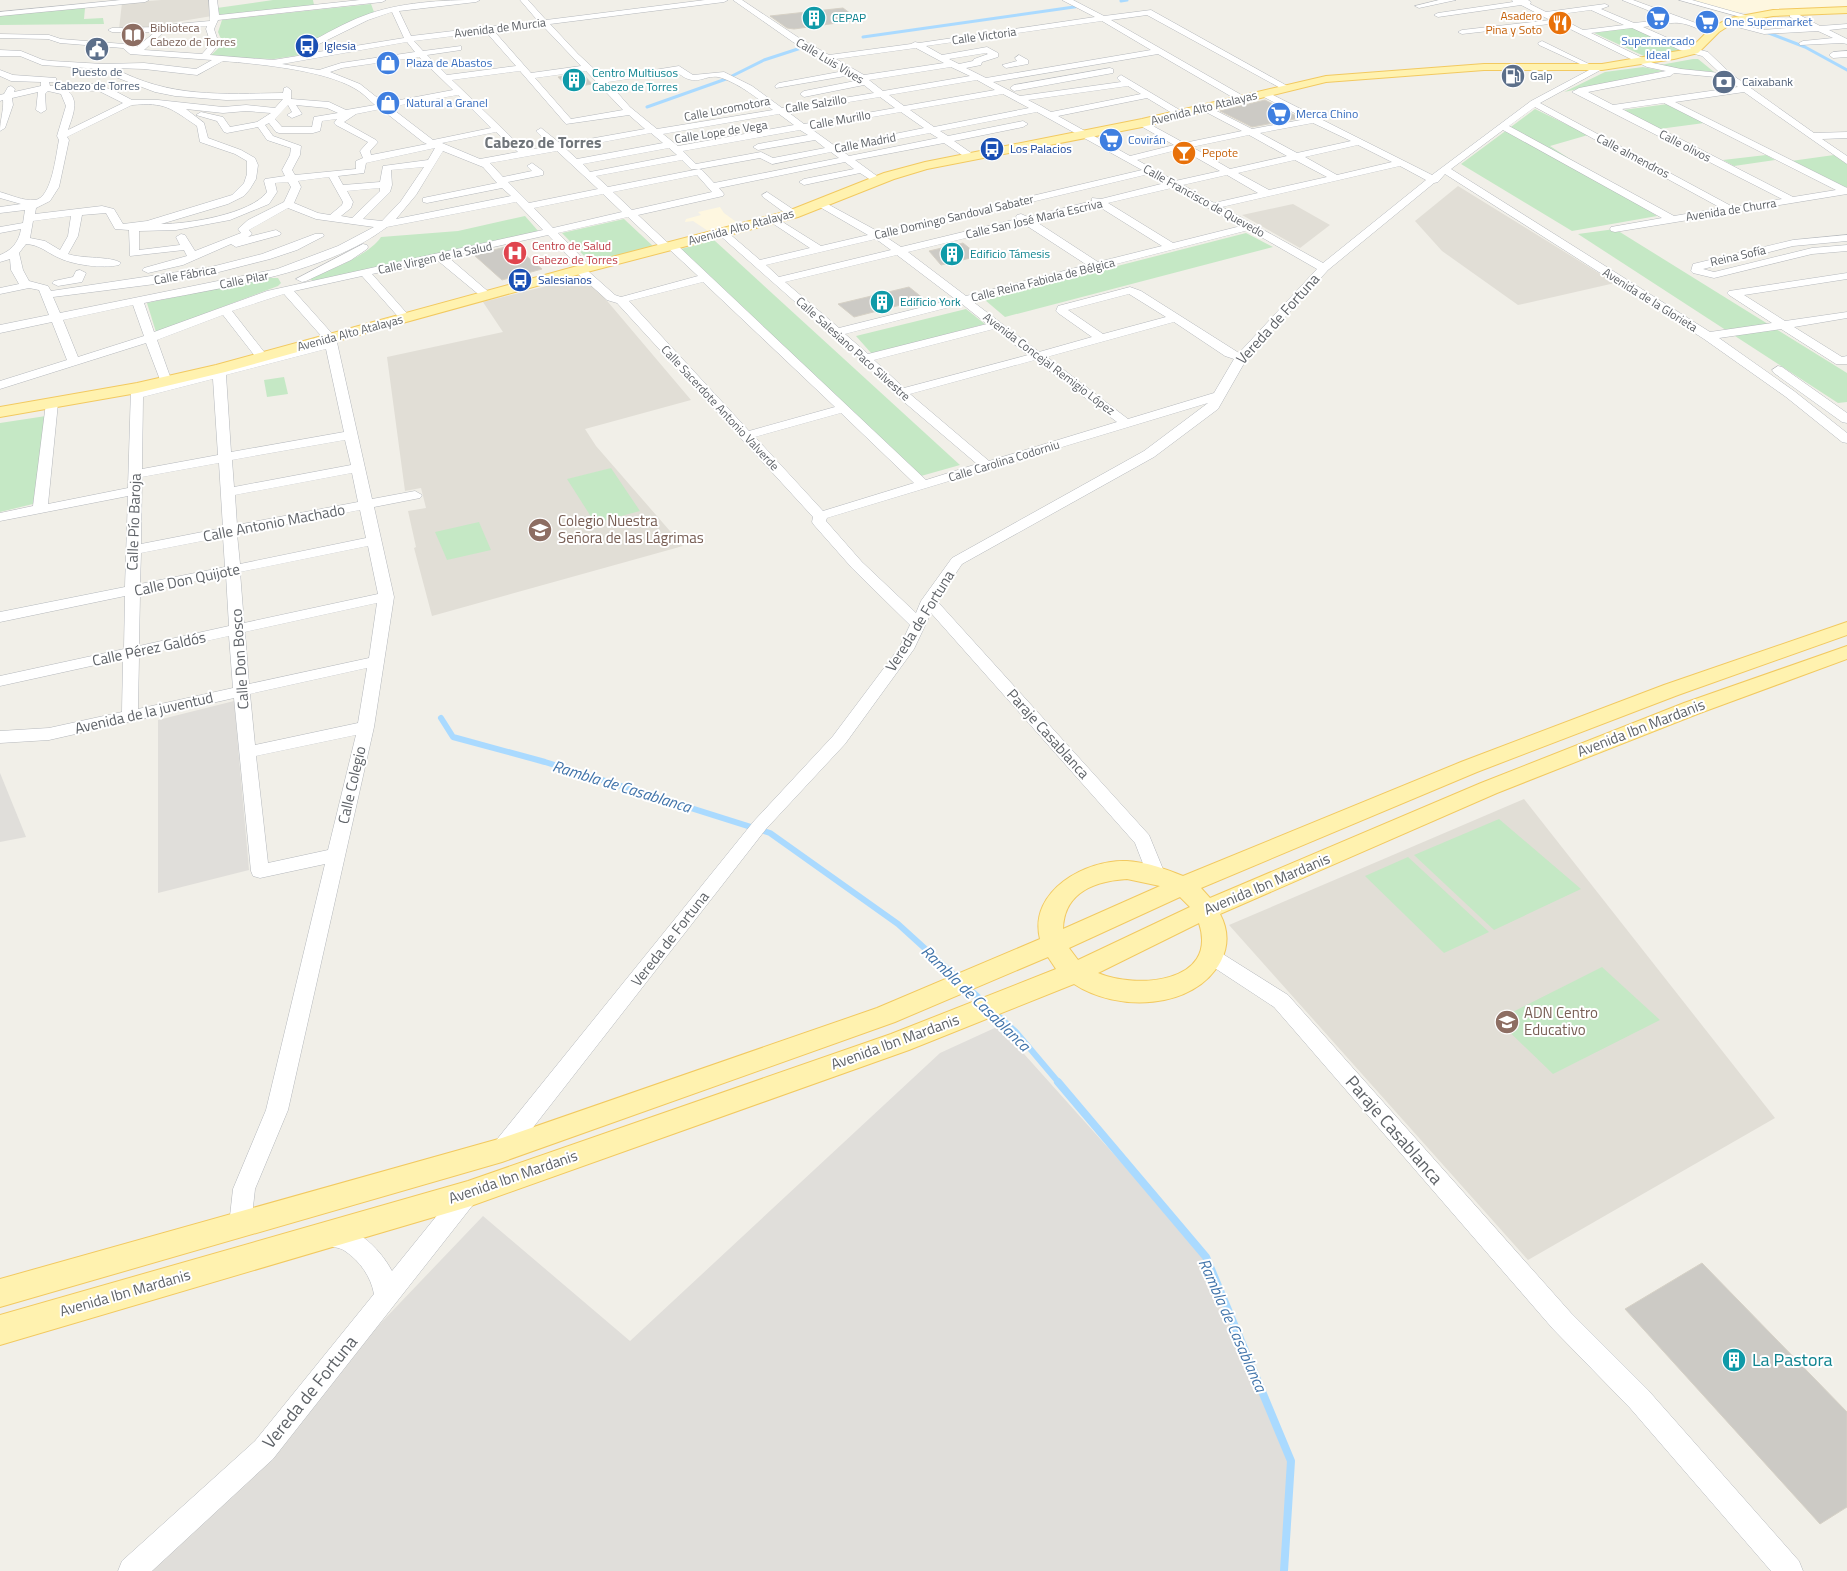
<svg xmlns="http://www.w3.org/2000/svg" width="1847" height="1571" font-family="'Titillium Web',sans-serif">
	<rect width="100%" height="100%" fill="#f1efe8"/>
	<!-- commercial -->
	<g fill="#fef7e0">
		<polygon points="1691,0 1847,0 1847,7 1750,13 1722,11"/>
		<polygon points="720,207 724,213 739,224 708,231 693,221 685,222 686,219 701,215 698,212"/>
	</g>
	<!-- industrial -->
	<g fill="#e0deda">
		<polygon points="234,701 249,870 158,893 158,720"/>
		<polygon points="0,773 26,837 0,842"/>
		<polygon points="999,1026 1206,1257 1291,1461 1284,1571 144,1571 483,1216 630,1341 940,1053"/>
	</g>
	<!-- education -->
	<g fill="#e1ded6">
		<polygon points="161,0 208,0 212,16 158,25 155,28 119,29 122,3"/>
		<polygon points="1458,186 1615,283 1518,305 1442,251 1415,221"/>
		<polygon points="1293,204 1330,225 1300,248 1242,215"/>
		<polygon points="586,276 691,400 585,429 596,446 683,546 432,616 414,548 416,547 408,511 426,508 421,488 405,491 387,357 503,332 483,302"/>
		<polygon points="1524,799 1775,1118 1528,1260 1229,925"/>
	</g>
	<!-- green -->
	<g fill="#c5e8c5">
		<polygon points="273,0 313,0 314,5 220,16 217,8"/>
		<polygon points="371,4 374,12 304,45 307,54 274,59 209,57 223,44 218,32 222,20"/>
		<polygon points="85,8 84,19 103,18 104,24 0,25 0,15"/>
		<polygon points="1634,27 1683,52 1646,57 1592,32"/>
		<polygon points="1693,59 1698,59 1714,72 1677,69 1660,65"/>
		<polygon points="1643,67 1663,71 1564,92 1605,72"/>
		<polygon points="1668,104 1704,123 1659,129 1623,110"/>
		<polygon points="1535,109 1588,135 1550,146 1657,216 1572,231 1461,164"/>
		<polygon points="1766,155 1775,160 1734,166 1723,160"/>
		<polygon points="1834,155 1847,164 1847,187 1844,187 1791,161"/>
		<path d="M525,216L539,232L313,281L310,279C331,269 368,256 381,237L458,231Z"/>
		<polygon points="624,219 655,248 591,263 562,233"/>
		<polygon points="1615,229 1847,373 1847,402 1838,403 1578,234"/>
		<polygon points="1246,233 1273,247 1005,317 985,300"/>
		<polygon points="714,240 960,465 921,476 681,249"/>
		<polygon points="266,278 278,278 281,283 278,286 156,332 147,303"/>
		<polygon points="966,309 985,324 872,354 856,336"/>
		<polygon points="284,377 288,394 267,397 264,380"/>
		<polygon points="46,416 33,504 0,512 0,423"/>
		<polygon points="611,468 640,511 595,523 567,479"/>
		<polygon points="479,522 491,550 447,560 435,532"/>
		<polygon points="1499,819 1581,889 1494,930 1414,855"/>
		<polygon points="1408,857 1489,932 1444,953 1365,876"/>
		<polygon points="1602,967 1660,1020 1553,1074 1497,1020"/>
	</g>
	<g fill="none" stroke-linecap="round" stroke-linejoin="round">
		<!-- stream-far2 -->
		<g stroke="#aadaff" stroke-width="3">
			<polyline points="1121,1 1127,0"/>
			<polyline points="1748,25 1805,47 1847,70"/>
			<polyline points="863,37 1081,6"/>
			<polyline points="647,107 726,79 764,60 804,47"/>
		</g>
		<!-- stream-far1 -->
		<g stroke="#aadaff" stroke-width="6">
			<polyline points="441,718 453,737 545,762 770,833 898,924 986,1004"/>
			<polyline points="992,1010 1016,1032 1059,1083"/>
		</g>
		<!-- stream -->
		<polyline stroke="#aadaff" stroke-width="8" points="1058,1082 1206,1257 1291,1461 1284,1571"/>
	</g>
	<!-- building -->
	<g fill="#cccac5" stroke="#d6d1c6">
		<polygon points="843,8 859,20 794,29 787,28 770,16"/>
		<polygon points="582,73 592,84 568,88 558,77"/>
		<polygon points="1265,100 1300,118 1252,127 1220,111"/>
		<polygon points="963,243 979,256 941,265 929,251"/>
		<polygon points="513,245 542,269 502,280 474,255"/>
		<polygon points="909,287 924,299 854,317 838,304"/>
		<polygon points="1702,1263 1847,1412 1847,1507 1820,1524 1625,1309"/>
	</g>
	<g fill="none" stroke-linecap="round" stroke-linejoin="round">
		<!-- minor casing -->
		<g stroke="#b5b8bc" stroke-width="1">
			<g id="minor">
				<polygon points="121,0 149,0 145,2 0,16 0,12"/>
				<path d="M209,0H217L219,15L360,0H386L382,2L218,20L214,29L219,44L210,55L273,60L310,54L308,43C326,34 344,23 363,16C399,2 442,0 480,0L476,2L399,11L411,36L538,21L520,0H528L546,20L705,0H728L724,2L550,24L578,54L604,78L679,66L693,75L724,72L752,86L782,108L874,93L864,85L804,97L800,94L804,91L860,80L851,75L776,88L775,86L779,83L844,71L793,42L733,0H742L799,38L829,55L911,44L915,42L919,43L1095,17L1062,0H1073L1104,16L1151,10L1291,88L1287,91L1284,90L1147,15L1111,20L1245,97V101H1239L1158,54L993,82L1020,96L1121,82L1117,78L1121,75L1183,112V116H1177L1147,98L1058,116L1130,156L1174,145L1139,125V121L1142,120L1184,143L1242,131L1202,110V106L1205,105L1252,129L1306,119L1262,96V92L1265,91L1432,175L1531,101L1591,69L1539,45L1538,43L1542,41L1595,67L1602,64L1606,67L1540,103L1733,207L1782,199L1572,92L1579,88L1666,71L1647,67L1558,23L1462,34L1458,32L1462,30L1550,20L1521,5L1438,17L1434,15L1438,13L1513,2L1512,0H1528L1531,2L1530,4L1546,12L1605,4L1609,6L1601,9L1634,23L1670,19L1622,0H1633L1704,26L1718,28V32C1703,34 1692,24 1679,23C1668,22 1654,26 1643,27L1686,46L1708,52L1731,74L1814,133L1847,132V138L1822,139L1847,156V164L1744,92L1675,102L1847,188V194L1615,232L1611,231L1610,229L1611,227L1662,218L1503,130L1451,169L1710,332L1772,323L1729,295L1727,293L1729,291L1847,273V279L1744,295L1785,321L1847,312V318L1794,327L1842,357L1847,356V364H1836L1781,329L1719,338L1794,391L1847,433V443L1842,442L1786,397L1704,339L1445,174L1438,182L1434,183L1328,270L1246,360L1218,409L1154,457L962,564L937,601L1149,835L1165,874L1163,879L1156,881L1149,879L1135,843L931,613L914,649L845,744L766,829L510,1157L502,1159L494,1157L491,1150L494,1143L754,821L833,736L899,648L910,625L852,568L814,525L812,522L813,517L617,303L607,300L576,272L574,270L579,267L548,235L448,257L491,294L493,296L491,298H483L437,260L372,274L411,318L405,322L401,320L362,276L294,291L336,338L372,499L415,491L422,495L420,498L374,507L394,597L374,727L288,1110L255,1189L251,1225L248,1232L240,1235L232,1232L229,1225L233,1189L266,1110L325,864L260,878L253,876L251,871L234,698L49,740L0,743V731L49,728L122,712L123,659L0,686V676L124,649L125,596L0,622V612L125,587L128,496L0,521V513L33,506L46,403L52,399L58,403L48,504L128,488L131,388L137,384L141,385L143,390L162,385L146,343L0,389V381L67,360L52,322L0,333V325L49,315L39,290L29,288L0,294V288L19,284L11,270L10,259L0,262V255C12,250 19,242 21,229L0,233V227L23,223L25,210L0,213V207L21,204L0,198V192C11,195 23,201 35,200C52,198 56,154 59,140L57,136L66,106L61,94L48,91L45,94L46,110L41,113L36,110L38,92L12,98L13,105L5,128L0,131C0,121 4,109 3,100L0,101V95L4,94L8,87L11,86L15,89L14,92L41,86V82L11,81L0,76V70L13,75L56,78V82H49L50,86L93,84L113,90L132,100H158L223,107L246,105L275,108L283,99L226,100L175,96L155,92L118,78L101,69L42,65L20,56H0V50L21,51L43,60L52,61L103,64L144,63L196,69L212,60L130,54L123,48L60,43L48,39L0,38V34L49,35L61,39L124,44L137,47L155,32H112L108,30L112,28L161,27L165,25L210,21ZM1591,10L1624,25L1583,30L1554,15ZM392,12L404,38L318,52L315,46L368,20ZM1102,21L1151,50L986,78L966,68L981,65L982,62L998,57V53L987,47L942,55L926,46ZM542,25L581,66L531,73L494,31ZM207,26L206,29L211,44L202,54L144,50L167,29ZM1632,28L1680,50L1702,56L1720,73L1681,69L1653,63L1591,33ZM486,32L516,66L447,75L427,55L461,50V46L423,51L414,41ZM407,42L415,52L341,63L319,70L282,64ZM916,48L944,63L864,75L836,59ZM986,53L988,54L974,59L973,61L959,64L949,59ZM419,57L453,90L384,103L360,84L330,72L342,68ZM223,61C259,64 323,70 354,88C362,92 368,99 375,105L346,110L329,102L291,99V90L287,87L284,88L283,93C222,94 169,98 114,68L144,69L197,75ZM951,67L970,76L883,91L869,80ZM520,71L566,124L629,115L645,129L561,144L541,128L536,131L551,146L528,150L513,139L452,80ZM586,71L623,110L571,119L535,78ZM677,72C697,90 705,72 722,78C741,85 757,98 773,110L657,129L630,107L608,82ZM1674,73L1726,78L1738,87L1613,105L1588,92L1670,76ZM977,80L995,90L904,106L889,95ZM1128,86L1141,94L1051,112L1028,100ZM66,90L99,91L123,103L68,130C72,117 81,99 66,90ZM1003,94L1029,108L934,127L910,110ZM458,95L491,128L433,140L390,107ZM880,97L895,108L804,124L788,112ZM1664,103L1836,190L1793,197L1622,109ZM132,105C166,102 170,108 197,126L200,142L235,154L247,161V174L244,183L232,195L147,221L123,224L114,209L102,206L35,214L36,208L50,201L59,187L69,140L67,137ZM288,105L292,112L287,115L292,118L302,114L296,105L327,108L338,113L314,117L312,127H282L275,119ZM1535,107L1721,208L1674,216L1509,126ZM186,109L223,113L246,111L271,113L257,122L230,127L223,117L201,112L196,115L217,121L224,132L227,133L258,127L267,140L291,148L290,155L282,170L285,176L265,179L264,181L267,192C251,214 188,224 161,224L228,204L244,196L250,189L256,179L258,165L255,158L241,150L208,138L204,123ZM381,109L423,142L427,144L371,155L370,151L378,142L376,140L344,122L356,114ZM901,112L924,128L835,146L810,128ZM1037,112L1142,170L879,232L822,201L818,202L817,204L818,206L868,235L821,246L773,216L768,219L769,221L810,248L760,260L725,230L721,229L716,232L862,361L897,396L977,464L926,480L675,243H668L638,215L723,196L724,194L719,188L845,162L854,169L804,179L799,182L804,185L860,173L877,184L881,183V179L855,160L944,143L968,159H974V155L954,141L1023,127L1028,124L1023,121L948,136L940,131ZM779,114L794,125L678,146L663,134ZM337,119L334,123L336,125L368,142L360,151L363,158L356,161V169L295,175L292,170L300,155L301,146L273,136L265,125L269,123L276,132L279,133H313L320,131L322,121ZM1313,123L1351,141L1297,153L1260,133ZM800,130L808,135L758,144L753,147L758,150L815,140L825,148L773,158L761,152L696,164L683,151ZM496,132L518,152L480,159L442,143ZM651,133L663,143L577,159L566,149ZM930,133L938,138L849,156L841,150ZM1249,135L1287,156L1230,169L1192,147ZM1358,145L1392,162L1337,175L1305,157ZM435,148L428,160L383,166L380,182L343,185L338,176L364,173L366,163ZM669,148L677,155L590,172L583,164ZM1181,149L1220,171L1175,181L1137,160ZM443,151L483,167L497,183L423,198V202L427,203L502,188L511,196L396,219L416,195ZM557,151L598,189L529,203L508,182L543,175V171L532,163L527,166L532,171L503,177L490,163ZM831,152L839,158L714,183L702,170L699,169L760,158L772,164ZM682,160L691,169H699L608,187L596,176ZM1295,160L1327,177L1269,190L1238,173ZM1400,166L1426,180L1323,263L1222,207ZM424,167L401,201L382,221L363,219L390,192L392,185L391,170ZM1149,174L1165,183L1101,199L1092,198V201L1028,217L1021,214L1017,215L1016,217L1017,219L901,247L886,237ZM697,175L712,192L632,210L613,192ZM1227,175L1258,193L1214,203L1183,185ZM329,177L343,202L342,205L330,215L318,213L294,203L301,187L298,181ZM288,182L291,187L284,202L248,220L238,229L241,233L195,251L185,235L181,234L176,237L180,245L139,250V231L176,230L230,220L269,204L277,192L275,183ZM380,188V191L352,218L341,216L351,208L353,202L347,191ZM1172,188L1241,226L1173,243L1108,203ZM603,194L622,212L553,228L534,208ZM516,202L543,230L267,291L154,332L144,303C221,287 322,276 387,227ZM1098,206L1162,246L1098,262L1035,221ZM288,208L316,219L374,227L338,246L277,269L60,313L53,297L155,284L211,274L270,259L297,250L324,236L323,234H315L262,254L211,267L51,291L48,286L29,281L23,270L19,253L26,244C40,245 46,252 57,257C72,265 103,269 119,265L121,263C112,256 82,259 68,254L78,236L82,215L106,213L115,229L129,230L130,256L184,250L187,256L144,268L142,270L148,273L183,265L231,244L236,247L280,235L281,233L276,230L248,237L252,234L249,230ZM71,216L68,236L60,250L45,241L30,238L33,221ZM628,217L662,249H669L698,276L621,297L615,295L588,271L592,268L590,266L558,233ZM1024,224L1087,265L966,296L908,252ZM1249,230L1317,269L1239,353L1141,291L1130,287L1058,306L1056,311L1058,313L1092,337L1039,352L972,301ZM876,239L891,250L779,277L766,265ZM897,255L955,299L839,328L785,282ZM703,282L835,407L749,431L629,301ZM284,294L324,339L325,342L268,357L232,311ZM1129,294L1166,317L1103,334L1068,310ZM962,304L987,324L868,354L845,334ZM133,305L144,336L78,357L63,320ZM223,315L258,360L225,368L219,365L215,366L213,371L172,382L157,340ZM1174,322L1225,356L1234,359L1214,393L1128,419L1047,357ZM994,329L1028,355L904,388L874,360ZM326,349L344,432L231,452L226,375ZM1035,360L1117,422L989,461L910,394ZM213,379L218,455L142,469L143,397ZM1208,403L1144,451L952,558L921,601L916,613L862,562L826,521L827,518ZM841,413L914,483L823,511L755,437ZM345,440L351,465L234,487L232,460ZM219,463L223,528L141,544L142,477ZM352,473L358,502L237,525L235,495ZM360,510L366,538L240,564L237,534ZM223,537L225,567L140,584L141,553ZM368,546L378,594L244,623L240,572ZM226,575L229,626L139,646L140,593ZM377,603L369,658L249,684L245,632ZM229,636L233,688L138,709L139,656ZM367,668L358,723L255,745L250,694ZM356,735L328,850L268,863L256,756Z"/>
				<polygon points="1439,0 1456,0 1419,8 1415,6"/>
				<polygon points="1679,0 1692,0 1752,17 1748,19"/>
				<polygon points="1790,13 1796,13 1820,26 1847,24 1847,28 1829,30 1847,39 1847,44 1842,43 1800,45 1799,43 1803,41 1833,38 1818,31 1764,34 1722,23 1726,21 1764,30 1809,26 1790,17"/>
				<polygon points="1847,51 1847,57 1833,58 1829,55 1833,52"/>
				<polygon points="1019,55 1028,60 1028,64 1006,68 1002,65 1017,61 1015,58"/>
				<polygon points="1110,68 1113,69 1113,73 1014,91 1010,88 1014,85"/>
				<polygon points="767,192 797,212 798,214 797,216 789,216 763,197 762,195"/>
				<polygon points="1847,235 1847,241 1793,246 1703,269 1714,272 1812,248 1847,245 1847,251 1812,254 1714,278 1693,273 1691,271 1693,264 1793,240"/>
				<polygon points="363,244 367,245 368,247 367,249 351,260 306,281 302,282 296,279"/>
				<polygon points="80,270 86,273 82,282 58,286 52,283 54,281 73,277 76,271"/>
				<polygon points="1778,366 1782,367 1847,413 1847,423 1842,422 1774,373 1772,370"/>
				<polygon points="1211,948 1218,951 1288,995 1571,1313 1648,1390 1799,1561 1803,1571 1771,1571 1630,1408 1553,1329 1274,1007 1204,961 1201,956 1204,951"/>
				<path d="M468,1184L476,1187L479,1194L476,1201L273,1459L152,1571H118L122,1561L255,1441L374,1294C371,1277 360,1261 345,1251C340,1247 329,1247 322,1244L318,1237L322,1230C351,1219 379,1247 392,1271L460,1187Z"/>
			</g>
		</g>
		<!-- major casing -->
		<g stroke="#f2c960" stroke-width="2">
			<g id="major">
				<polygon points="1847,7 1847,13 1773,16 1733,23 1719,32 1698,53 1674,59 1602,70 1484,70 1326,82 1142,127 927,169 894,179 798,217 591,271 225,372 137,393 0,417 0,407 137,383 216,365 581,265 788,211 884,173 925,162 1142,119 1326,76 1484,64 1602,64 1690,49 1711,28 1730,18 1773,10"/>
				<path d="M1847,622V635L1678,695L1477,772L1201,888L1210,898L1481,783L1684,703L1847,646V659L1700,713L1497,793L1220,914C1228,929 1229,945 1221,961C1194,1011 1116,1012 1074,984L909,1050L468,1207L0,1345V1315L468,1181L891,1034L1056,969L1048,957L895,1022L502,1162L0,1307V1279L502,1138L877,1008L1040,939C1028,891 1086,859 1127,861C1146,862 1166,869 1183,876L1461,762L1664,685ZM1127,879L1160,886L1063,929C1064,892 1095,881 1127,879ZM1180,897L1190,907L1078,960L1069,948ZM1199,923C1219,984 1135,989 1098,973Z"/>
			</g>
		</g>
		<!-- minor -->
		<use href="#minor" fill="#fff" fill-rule="evenodd"/>
		<!-- major -->
		<use href="#major" fill="#fff2af" fill-rule="evenodd"/>
	</g>
	<!-- icons -->
	<defs>
		<g id="building-disc" transform="scale(1.25)"><circle r="9.5" fill="#0f9aa8" stroke="#fff"/><path d="M-4-6H4V6H1V3H-1V6H-4ZM-2.5-4.3h1.7v1.8h-1.7ZM.8-4.3h1.7v1.8H.8ZM-2.5-1h1.7V.8h-1.7ZM.8-1h1.7V.8H.8Z" fill="#fff"/></g>
		<g id="supermarket-disc" transform="scale(1.25)"><circle r="9.5" fill="#3f7fe0" stroke="#fff"/><path d="M-6-5.5h2.5l.6 2H6L4.5 2H-2.5L-4.4-4H-6ZM-1.5 3.2a1.3 1.3 0 1 0 .1 0ZM3 3.2a1.3 1.3 0 1 0 .1 0Z" fill="#fff"/></g>
		<g id="restaurant-disc" transform="scale(1.25)"><circle r="9.5" fill="#e8710a" stroke="#fff"/><path d="M-5-6h1v4h1v-4h1v4h1v-4h1v5L-1.5 .5V6h-2V.5L-5-1ZM5-6V6H3V1.5H1.5Q1.5-4 5-6Z" fill="#fff"/></g>
		<g id="library-disc" transform="scale(1.25)"><circle r="9.5" fill="#8d6e63" stroke="#fff"/><path d="M-6-4Q-3-5.5-.7-3.5V5Q-3 3-6 4ZM6-4Q3-5.5 .7-3.5V5Q3 3 6 4Z" fill="#fff"/></g>
		<g id="bus-disc" transform="scale(1.25)"><circle r="9.5" fill="#1a4fb4" stroke="#fff"/><path d="M-5-6H5V4H4V6H2V4H-2V6H-4V4H-5ZM-3.5-4V0h7V-4ZM-3.5 1.2v1.5H-2V1.2ZM2 1.2v1.5H3.5V1.2Z" fill="#fff"/></g>
		<g id="civic-disc" transform="scale(1.25)"><circle r="9.5" fill="#5c6f8a" stroke="#fff"/><path d="M-.6-6.5H3V-4.5H.6V-3L4-1V1h2V6H-6V1h2V-1L-.6-3ZM-1.2 2.5V6h2.4V2.5Z" fill="#fff"/></g>
		<g id="shop-disc" transform="scale(1.25)"><circle r="9.5" fill="#3f7fe0" stroke="#fff"/><path d="M-5-2.5h2.3a2.7 3.5 0 0 1 5.4 0H5L5.5 6h-11ZM-1.5-2.5h3a1.5 2.3 0 0 0-3 0Z" fill="#fff"/></g>
		<g id="fuel-disc" transform="scale(1.25)"><circle r="9.5" fill="#5c6f8a" stroke="#fff"/><path d="M-5.5-6h7V0h2V4h1.3V-2.5L3-4.5l.8-.8L6-3V5H2.5V1h-1V6h-7ZM-4.2-4.7v3.2H.2V-4.7Z" fill="#fff"/></g>
		<g id="bank-disc" transform="scale(1.25)"><circle r="9.5" fill="#5c6f8a" stroke="#fff"/><path d="M-6-4H6V4H-6ZM0-2.3a2.3 2.3 0 1 0 0 4.6a2.3 2.3 0 1 0 0-4.6Z" fill="#fff"/></g>
		<g id="bar-disc" transform="scale(1.25)"><circle r="9.5" fill="#e8710a" stroke="#fff"/><path d="M-6-5H6L.8 .8V4.5H3.5V6h-7V4.5H-.8V.8Z" fill="#fff"/></g>
		<g id="hospital-disc" transform="scale(1.25)"><circle r="9.5" fill="#e0444e" stroke="#fff"/><path d="M-5-5h3v3.5h4V-5h3V5h-3V1.5h-4V5h-3Z" fill="#fff"/></g>
		<g id="school-disc" transform="scale(1.25)"><circle r="9.5" fill="#8d6e63" stroke="#fff"/><path d="M0-5L7-2L0 1L-7-2ZM-4 1L0 2.5L4 1V4Q0 6-4 4Z" fill="#fff"/></g>
	</defs>
	<g fill-rule="evenodd">
		<use href="#building-disc" x="814" y="18"/>
		<use href="#supermarket-disc" x="1658" y="18"/>
		<use href="#supermarket-disc" x="1707" y="22"/>
		<use href="#restaurant-disc" x="1560" y="23"/>
		<use href="#library-disc" x="133" y="35"/>
		<use href="#bus-disc" x="307" y="46"/>
		<use href="#civic-disc" x="97" y="49"/>
		<use href="#shop-disc" x="388" y="63"/>
		<use href="#fuel-disc" x="1513" y="76"/>
		<use href="#building-disc" x="574" y="80"/>
		<use href="#bank-disc" x="1724" y="82"/>
		<use href="#shop-disc" x="388" y="103"/>
		<use href="#supermarket-disc" x="1279" y="114"/>
		<use href="#supermarket-disc" x="1111" y="140"/>
		<use href="#bus-disc" x="992" y="149"/>
		<use href="#bar-disc" x="1184" y="153"/>
		<use href="#hospital-disc" x="515" y="253"/>
		<use href="#building-disc" x="952" y="254"/>
		<use href="#bus-disc" x="520" y="280"/>
		<use href="#building-disc" x="882" y="302"/>
		<use href="#school-disc" x="540" y="530"/>
		<use href="#school-disc" x="1507" y="1022"/>
		<use href="#building-disc" x="1734" y="1360"/>
	</g>
	<g text-anchor="middle" stroke-width="4" stroke-linejoin="round" paint-order="stroke">
		<!-- far-food labels -->
		<g font-size="12" fill="#c56008" stroke="#fff" text-anchor="end">
			<text x="1542" y="20">Asadero<tspan x="1542" dy="14">Pina y Soto</tspan></text>
			<text x="1202" y="157" text-anchor="start">Pepote</text>
		</g>
		<!-- far-culture labels -->
		<g font-size="12" fill="#0d838f" stroke="#fff" text-anchor="start">
			<text x="832" y="22">CEPAP</text>
			<text x="592" y="77">Centro Multiusos<tspan x="592" dy="14">Cabezo de Torres</tspan></text>
			<text x="970" y="258">Edificio Támesis</text>
			<text x="900" y="306">Edificio York</text>
		</g>
		<!-- far-shop labels -->
		<g font-size="12" fill="#366cbe" stroke="#fff" text-anchor="start">
			<text x="1724" y="26">One Supermarket</text>
			<text x="1658" y="45" text-anchor="middle">Supermercado<tspan x="1658" dy="14">Ideal</tspan></text>
			<text x="406" y="67">Plaza de Abastos</text>
			<text x="406" y="107">Natural a Granel</text>
			<text x="1296" y="118">Merca Chino</text>
			<text x="1128" y="144">Covirán</text>
		</g>
		<!-- far-education labels -->
		<g font-size="12" fill="#785e54" stroke="#fff" text-anchor="start">
			<text x="150" y="32">Biblioteca<tspan x="150" dy="14">Cabezo de Torres</tspan></text>
		</g>
		<!-- far-street labels -->
		<g font-size="12" fill="#5f6368" stroke="#fff">
			<text transform="translate(500 28) rotate(-7)" y="4">Avenida de Murcia</text>
			<text transform="translate(984 36) rotate(-8)" y="4">Calle Victoria</text>
			<text transform="translate(830 61) rotate(31)" y="4">Calle Luis Vives</text>
			<text transform="translate(816 104) rotate(-9)" y="4">Calle Salzillo</text>
			<text transform="translate(1204 108) rotate(-14)" y="4">Avenida Alto Atalayas</text>
			<text transform="translate(727 109) rotate(-11)" y="4">Calle Locomotora</text>
			<text transform="translate(840 120) rotate(-10)" y="4">Calle Murillo</text>
			<text transform="translate(721 132) rotate(-9)" y="4">Calle Lope de Vega</text>
			<text transform="translate(865 143) rotate(-11)" y="4">Calle Madrid</text>
			<text transform="translate(1685 146) rotate(27)" y="4">Calle olivos</text>
			<text transform="translate(1633 156) rotate(28)" y="4">Calle almendros</text>
			<text transform="translate(1204 201) rotate(29)" y="4">Calle Francisco de Quevedo</text>
			<text transform="translate(1731 210) rotate(-9)" y="4">Avenida de Churra</text>
			<text transform="translate(954 217) rotate(-13)" y="4">Calle Domingo Sandoval Sabater</text>
			<text transform="translate(1034 219) rotate(-13)" y="4">Calle San José María Escriva</text>
			<text transform="translate(741 227) rotate(-15)" y="4">Avenida Alto Atalayas</text>
			<text transform="translate(1738 256) rotate(-13)" y="4">Reina Sofía</text>
			<text transform="translate(435 258) rotate(-12)" y="4">Calle Virgen de la Salud</text>
			<text transform="translate(185 275) rotate(-10)" y="4">Calle Fábrica</text>
			<text transform="translate(244 280) rotate(-11)" y="4">Calle Pilar</text>
			<text transform="translate(1043 280) rotate(-14)" y="4">Calle Reina Fabiola de Bélgica</text>
			<text transform="translate(1650 300) rotate(32)" y="4">Avenida de la Glorieta</text>
			<text transform="translate(350 333) rotate(-15)" y="4">Avenida Alto Atalayas</text>
			<text transform="translate(853 349) rotate(42)" y="4">Calle Salesiano Paco Silvestre</text>
			<text transform="translate(1049 364) rotate(37)" y="4">Avenida Concejal Remigio López</text>
			<text transform="translate(720 408) rotate(47)" y="4">Calle Sacerdote Antonio Valverde</text>
			<text transform="translate(1004 461) rotate(-17)" y="4">Calle Carolina Codorniu</text>
		</g>
		<!-- far-transit labels -->
		<g font-size="12" fill="#164399" stroke="#fff" text-anchor="start">
			<text x="324" y="50">Iglesia</text>
			<text x="1010" y="153">Los Palacios</text>
			<text x="538" y="284">Salesianos</text>
		</g>
		<!-- far-service labels -->
		<g font-size="12" fill="#4e5e75" stroke="#fff" text-anchor="start">
			<text x="97" y="76" text-anchor="middle">Puesto de<tspan x="97" dy="14">Cabezo de Torres</tspan></text>
			<text x="1530" y="80">Galp</text>
			<text x="1742" y="86">Caixabank</text>
		</g>
		<!-- far-health labels -->
		<g font-size="12" fill="#be3a42" stroke="#fff" text-anchor="start">
			<text x="532" y="250">Centro de Salud<tspan x="532" dy="14">Cabezo de Torres</tspan></text>
		</g>
		<!-- street labels -->
		<g font-size="15" fill="#5f6368" stroke="#fff">
			<text transform="translate(1278 319) rotate(-48)" y="5">Vereda de Fortuna</text>
			<text transform="translate(134 522) rotate(-88)" y="5">Calle Pío Baroja</text>
			<text transform="translate(274 523) rotate(-11)" y="5">Calle Antonio Machado</text>
			<text transform="translate(187 580) rotate(-12)" y="5">Calle Don Quijote</text>
			<text transform="translate(920 621) rotate(-58)" y="5">Vereda de Fortuna</text>
			<text transform="translate(149 649) rotate(-12)" y="5">Calle Pérez Galdós</text>
			<text transform="translate(240 659) rotate(-94)" y="5">Calle Don Bosco</text>
			<text transform="translate(144 713) rotate(-13)" y="5">Avenida de la juventud</text>
			<text transform="translate(1641 728) rotate(-21)" y="5">Avenida Ibn Mardanis</text>
			<text transform="translate(1048 734) rotate(48)" y="5">Paraje Casablanca</text>
			<text transform="translate(352 785) rotate(-77)" y="5">Calle Colegio</text>
			<text transform="translate(1267 884) rotate(-23)" y="5">Avenida Ibn Mardanis</text>
			<text transform="translate(670 939) rotate(-52)" y="5">Vereda de Fortuna</text>
			<text transform="translate(895 1042) rotate(-20)" y="5">Avenida Ibn Mardanis</text>
			<text transform="translate(513 1177) rotate(-19)" y="5">Avenida Ibn Mardanis</text>
			<text transform="translate(125 1293) rotate(-16)" y="5">Avenida Ibn Mardanis</text>
		</g>
		<!-- education labels -->
		<g font-size="15" fill="#785e54" stroke="#fff" text-anchor="start">
			<text x="558" y="526">Colegio Nuestra<tspan x="558" dy="17">Señora de las Lágrimas</tspan></text>
			<text x="1524" y="1018">ADN Centro<tspan x="1524" dy="17">Educativo</tspan></text>
		</g>
		<!-- far-district labels -->
		<g font-size="16" font-weight="bold" fill="#70757a" stroke="#fff">
			<text x="543" y="148">Cabezo de Torres</text>
		</g>
		<!-- water labels -->
		<g font-size="16" font-style="italic" fill="#4174aa" stroke="#fff">
			<text transform="translate(622 786) rotate(17)" y="6">Rambla de Casablanca</text>
			<text transform="translate(976 998) rotate(44)" y="6">Rambla de Casablanca</text>
			<text transform="translate(1233 1325) rotate(66)" y="6">Rambla de Casablanca</text>
		</g>
		<!-- near-street labels -->
		<g font-size="18" fill="#5f6368" stroke="#fff">
			<text transform="translate(1394 1130) rotate(49)" y="6">Paraje Casablanca</text>
			<text transform="translate(310 1392) rotate(-51)" y="6">Vereda de Fortuna</text>
		</g>
		<!-- near-culture labels -->
		<g font-size="18" fill="#0d838f" stroke="#fff" text-anchor="start">
			<text x="1752" y="1366">La Pastora</text>
		</g>
	</g>
</svg>
